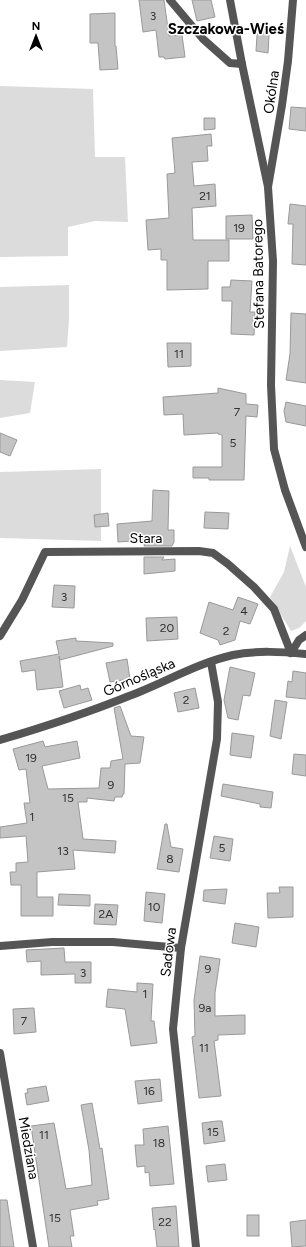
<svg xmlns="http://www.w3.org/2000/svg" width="306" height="1247" font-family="Figtree,sans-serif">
	<rect width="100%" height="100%" fill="#fff"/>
	<!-- green -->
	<g fill="#dcdcdc">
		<polygon points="0,86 93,89 95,157 125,157 128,222 95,221 68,227 68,256 0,257"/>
		<polygon points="69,285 69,320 67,347 0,351 0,287"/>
		<polygon points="0,380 35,382 30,413 0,418"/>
		<polygon points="101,469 101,541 0,538 0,472"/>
		<polygon points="290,546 306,587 306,621 299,628 291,631 270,597 284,572"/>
	</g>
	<!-- building -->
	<g fill="#c4c4c4" stroke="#999">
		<polygon points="139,0 164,0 169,36 182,35 185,57 165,59 164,57 159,57 156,30 143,32"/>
		<polygon points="192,0 211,0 215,17 197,21"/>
		<polygon points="115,13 115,46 116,46 118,69 100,70 98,43 90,43 90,14"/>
		<polygon points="263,23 269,35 268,53 256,51 257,35"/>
		<polygon points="291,107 306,108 306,131 289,129"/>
		<polygon points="204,118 215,118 215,129 204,130"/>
		<polygon points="211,134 212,146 207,146 208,161 192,162 194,186 215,184 216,206 192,208 193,240 229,240 229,261 208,261 208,289 167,290 167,260 161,260 161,249 148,250 146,220 169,218 167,174 175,173 172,138"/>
		<polygon points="290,204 306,206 306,265 292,264 293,224 288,224"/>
		<polygon points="252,215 253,239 226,239 226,216"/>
		<polygon points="231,280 252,281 250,312 255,312 254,335 231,334 232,301 222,301 222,287 230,287"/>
		<polygon points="291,313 306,314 306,383 286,380 290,354"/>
		<polygon points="167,343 191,343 191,366 168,367"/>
		<polygon points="218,388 246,394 246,404 258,405 257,417 246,416 244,480 209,480 209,478 193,478 193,467 222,467 222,435 218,434 218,433 184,435 183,414 164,415 163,397 218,393"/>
		<polygon points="286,402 306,406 306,426 286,422 284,411"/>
		<polygon points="0,433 17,440 10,456 0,452"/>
		<polygon points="153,490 169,491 168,530 174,530 174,542 172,546 144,546 145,540 118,542 117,524 152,521"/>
		<polygon points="205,512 229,513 228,529 204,528"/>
		<polygon points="108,513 109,526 95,527 94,515"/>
		<polygon points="144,557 164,557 162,560 175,559 175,571 144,574"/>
		<polygon points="54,585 75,586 74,608 52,607"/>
		<polygon points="238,597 258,604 250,624 240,621 235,640 220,645 218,640 200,633 209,602 233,610"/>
		<polygon points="177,617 178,639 147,641 146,618"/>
		<polygon points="76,638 76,641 113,643 113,646 60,660 59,656 63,687 37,690 35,670 22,672 20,661 59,654 56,641"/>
		<polygon points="127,659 130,679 110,682 106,663"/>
		<polygon points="230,667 255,673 250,696 243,695 238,720 228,718 224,700"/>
		<polygon points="293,671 306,673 306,699 286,697 288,681 292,682"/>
		<polygon points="80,685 81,690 88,688 92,700 64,708 59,691"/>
		<polygon points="195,688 199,708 178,712 174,693"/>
		<polygon points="275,700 287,702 281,739 270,736"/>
		<polygon points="120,706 131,736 144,737 140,763 125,764 124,794 123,794 122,797 115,797 114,801 87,798 87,802 78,802 83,839 116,841 115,853 73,850 75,869 37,872 37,897 53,897 53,916 21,916 21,885 11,885 10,872 16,872 16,863 28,862 26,836 0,838 0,827 27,823 24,803 30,803 26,769 19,770 13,749 43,741 45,747 77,741 80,758 42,766 48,789 99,788 101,768 110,768 111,761 123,759 114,708"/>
		<polygon points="232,733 254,736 251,758 230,755"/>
		<polygon points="294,754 306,755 306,776 292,774"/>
		<polygon points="223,784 273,792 271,808 260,807 260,804 221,796"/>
		<polygon points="165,824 167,824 171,847 183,849 179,872 157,869"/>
		<polygon points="214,836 233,839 230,861 210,858"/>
		<polygon points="279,887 293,887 293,917 268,918 267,893 280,893"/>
		<polygon points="227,889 225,904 203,901 204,890"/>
		<polygon points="146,892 165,894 162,923 144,921"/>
		<polygon points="59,894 90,895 90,906 58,905"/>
		<polygon points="95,904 118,905 116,925 94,924"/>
		<polygon points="235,923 259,927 256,947 232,943"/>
		<polygon points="64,948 65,962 91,962 91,983 75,983 75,974 41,975 41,961 27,962 26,950"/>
		<polygon points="200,956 220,959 215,993 215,1016 245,1015 245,1034 218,1035 218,1040 214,1041 221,1096 199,1098 192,1037 195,1036 194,1000"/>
		<polygon points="137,983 153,984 151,1021 154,1021 157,1043 131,1046 125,1009 106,1007 108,989 137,992"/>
		<polygon points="34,1008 36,1032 14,1034 13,1009"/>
		<polygon points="160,1079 162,1101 138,1104 135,1081"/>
		<polygon points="46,1086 49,1101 27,1105 25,1093 28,1093 27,1089"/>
		<polygon points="92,1103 100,1149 102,1148 109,1199 97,1201 98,1205 70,1210 74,1236 70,1236 72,1247 49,1247 31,1126 54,1123 66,1189 92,1185 89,1150 81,1105"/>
		<polygon points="217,1121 222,1121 225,1141 204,1144 202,1123"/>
		<polygon points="168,1126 174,1184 150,1186 149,1172 145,1173 145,1166 137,1167 135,1145 144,1145 143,1129"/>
		<polygon points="225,1164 227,1180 208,1182 206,1166"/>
		<polygon points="0,1200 7,1200 14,1247 0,1247"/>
		<polygon points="176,1206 179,1247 157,1247 155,1229 154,1230 152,1208"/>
		<rect x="247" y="1215" width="12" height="21"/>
		<polygon points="306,1220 306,1246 292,1247 290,1222"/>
	</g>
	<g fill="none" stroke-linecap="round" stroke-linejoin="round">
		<!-- minor -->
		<g stroke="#555" stroke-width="8">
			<polyline points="170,0 203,39 230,63 242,64"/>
			<polyline points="268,187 282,105 288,61 293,0"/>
			<polyline points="0,636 22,600 45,552 199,551 213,553 228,564 254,587 274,609 291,653"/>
			<polyline points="0,946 52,942 113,942 181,948"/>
			<polyline points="0,1053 33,1247"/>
			<polyline points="196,1247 173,1029 181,948 217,739 218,702 211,662"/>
		</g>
		<!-- tertiary -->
		<g stroke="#555" stroke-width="8">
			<polyline points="230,0 242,64 268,187 273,261 271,385 274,449 285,490 306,547"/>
			<polyline points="291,653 299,640 306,635"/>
			<path d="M0,740C44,727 87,713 129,696C164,683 197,663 233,655C256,650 283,652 306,654"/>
		</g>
	</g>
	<g text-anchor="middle" stroke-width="3" stroke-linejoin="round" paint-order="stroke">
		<!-- number labels -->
		<g font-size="12" fill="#313131">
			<text x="153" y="20">3</text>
			<text x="205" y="200">21</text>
			<text x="239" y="232">19</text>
			<text x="179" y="358">11</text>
			<text x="237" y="416">7</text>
			<text x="233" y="447">5</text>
			<text x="64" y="601">3</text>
			<text x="244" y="615">4</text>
			<text x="167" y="632">20</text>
			<text x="226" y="635">2</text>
			<text x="186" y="704">2</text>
			<text x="31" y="762">19</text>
			<text x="111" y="789">9</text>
			<text x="68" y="802">15</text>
			<text x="32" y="821">1</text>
			<text x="222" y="852">5</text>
			<text x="63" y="855">13</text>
			<text x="170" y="863">8</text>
			<text x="154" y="911">10</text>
			<text x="106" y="918">2A</text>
			<text x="208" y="973">9</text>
			<text x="83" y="977">3</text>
			<text x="145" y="998">1</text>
			<text x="205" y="1012">9a</text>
			<text x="24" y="1025">7</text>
			<text x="204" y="1052">11</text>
			<text x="149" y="1095">16</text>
			<text x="213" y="1136">15</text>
			<text x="44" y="1139">11</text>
			<text x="159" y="1147">18</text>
			<text x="55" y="1222">15</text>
			<text x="165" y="1226">22</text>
		</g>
		<!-- street labels -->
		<g font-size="14" fill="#000" stroke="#fff">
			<text transform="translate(271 92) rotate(-82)" y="5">Okólna</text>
			<text transform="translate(258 274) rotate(-91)" y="5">Stefana Batorego</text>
			<text x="146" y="543">Stara</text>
			<text transform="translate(139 677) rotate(-23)" y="5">Górnośląska</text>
			<text transform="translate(168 952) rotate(-83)" y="5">Sadowa</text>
			<text transform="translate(29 1148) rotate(80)" y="5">Miedziana</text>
		</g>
		<!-- neighbourhood labels -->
		<g font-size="15" font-weight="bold" fill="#000" stroke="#fff">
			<text x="226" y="34">Szczakowa-Wieś</text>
		</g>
	</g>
	<!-- north arrow -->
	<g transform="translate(36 36)" stroke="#ffffff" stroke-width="3" paint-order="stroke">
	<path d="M0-3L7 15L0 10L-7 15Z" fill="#000000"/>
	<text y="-6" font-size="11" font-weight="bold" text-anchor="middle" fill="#000000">N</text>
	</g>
</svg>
